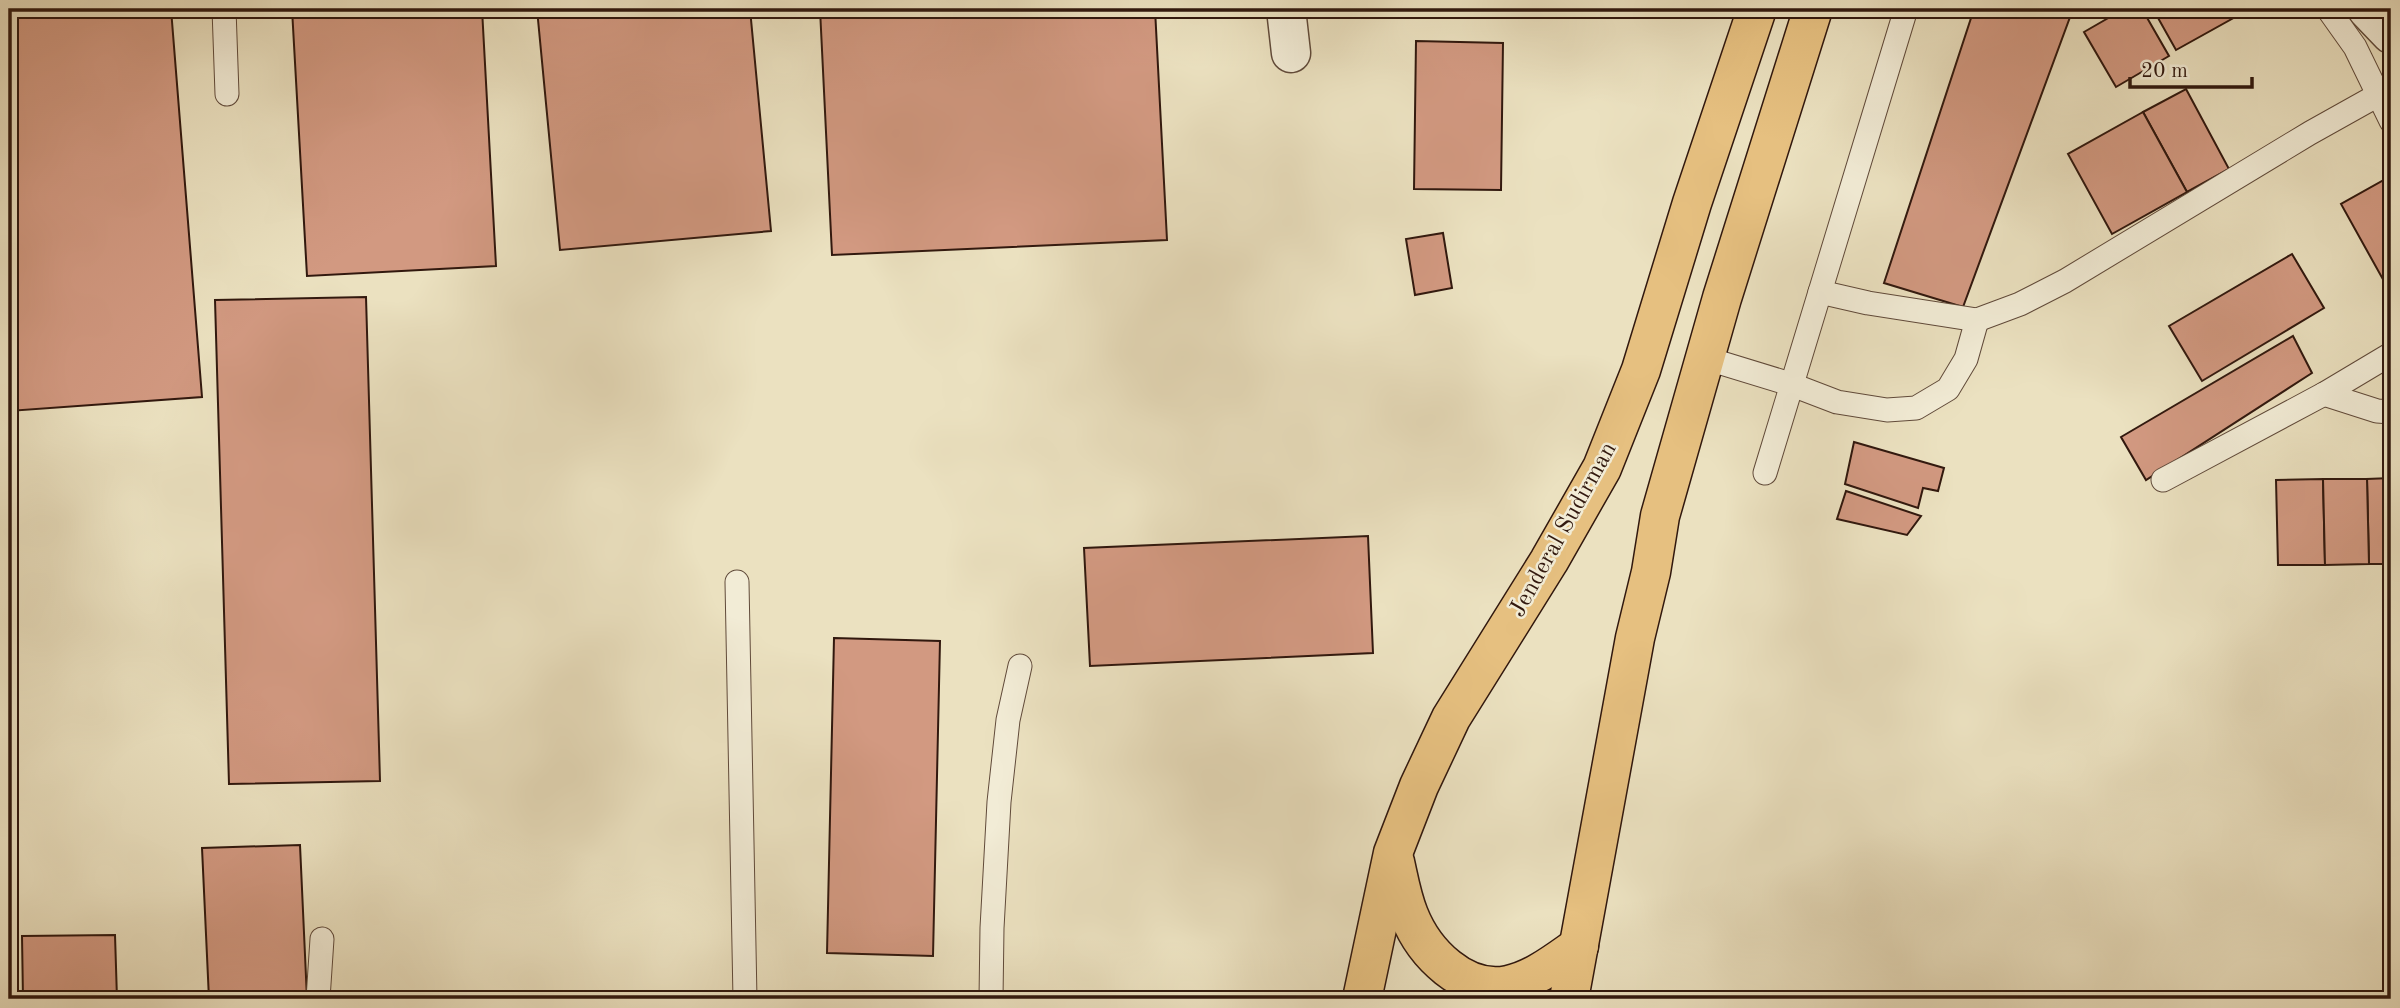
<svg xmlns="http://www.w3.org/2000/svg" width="2400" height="1008" font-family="'Old Standard TT',serif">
	<rect width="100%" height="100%" fill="#ebe1c0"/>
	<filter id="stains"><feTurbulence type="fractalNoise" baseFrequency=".00286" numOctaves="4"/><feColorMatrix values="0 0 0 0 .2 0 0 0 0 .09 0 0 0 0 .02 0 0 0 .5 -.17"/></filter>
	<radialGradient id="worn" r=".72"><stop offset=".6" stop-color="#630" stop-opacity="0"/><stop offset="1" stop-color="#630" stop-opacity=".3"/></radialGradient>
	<!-- building -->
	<g fill="#d29981" stroke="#31180e" stroke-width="2">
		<polygon points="9,9 171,9 202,397 9,411"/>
		<polygon points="292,9 482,9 496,266 307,276"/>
		<polygon points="537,9 750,9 771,231 560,250"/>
		<polygon points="820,9 1155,9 1167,240 832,255"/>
		<polygon points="1974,9 2073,9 1963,307 1884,283"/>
		<polygon points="2124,9 2142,9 2169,56 2116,87 2084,32"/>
		<polygon points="2153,9 2244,9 2246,11 2176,50"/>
		<polygon points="1416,41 1503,43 1501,190 1414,189"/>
		<polygon points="2186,89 2229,169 2187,192 2143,112"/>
		<polygon points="2143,112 2187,192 2112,234 2068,154"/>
		<polygon points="2391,176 2391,280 2385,283 2341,204"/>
		<polygon points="1443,233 1452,288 1415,295 1406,239"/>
		<polygon points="2292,254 2324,308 2202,381 2169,326"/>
		<polygon points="366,297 380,781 229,784 215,300"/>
		<polygon points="2293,336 2312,373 2146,480 2121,437"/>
		<polygon points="1854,442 1944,468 1938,491 1923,488 1918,508 1845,484"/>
		<polygon points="2391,478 2391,564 2369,564 2367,479"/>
		<polygon points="2323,479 2325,565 2278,565 2276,480"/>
		<polygon points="2323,479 2367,479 2369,564 2325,565"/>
		<polygon points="1846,491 1921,516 1907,535 1837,519"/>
		<polygon points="1368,536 1373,653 1090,666 1084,548"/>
		<polygon points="834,638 940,641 933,956 827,953"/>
		<polygon points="300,845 307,999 209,999 202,848"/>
		<polygon points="115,935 117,999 23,999 22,936"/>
	</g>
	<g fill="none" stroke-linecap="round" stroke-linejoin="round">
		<!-- service casing -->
		<g stroke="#604a3a" stroke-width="25">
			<g id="service">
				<polyline points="224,9 227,94"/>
				<polyline points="2328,9 2355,47 2391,121"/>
				<polyline points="1820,292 1868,303 1977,320 2020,304 2065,281 2310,133 2378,95"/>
				<polyline points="1705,358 1790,384 1837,402 1887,410 1916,408 1948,389 1966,359 1977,320"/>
				<polyline points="2324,394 2377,411 2391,412"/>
				<polyline points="1765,473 1906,9"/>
				<polyline points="2163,480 2324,394 2391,354"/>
				<polyline points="737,582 745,999"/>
				<polyline points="318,999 322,939"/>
				<polyline points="991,999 992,928 999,802 1008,720 1020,666"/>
			</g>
		</g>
		<!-- minor casing -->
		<g stroke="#604a3a" stroke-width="41">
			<g id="minor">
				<polyline points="1286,9 1291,53"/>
				<polyline points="2367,9 2391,34"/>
			</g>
		</g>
		<!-- trunk casing -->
		<g stroke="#31180e" stroke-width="41">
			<g id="trunk">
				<path d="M1395,862C1399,880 1402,898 1409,915C1424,953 1464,994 1508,985C1535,979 1556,962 1579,946"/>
				<polyline points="1362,999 1393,853 1419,786 1451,718 1549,561 1602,468 1641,370 1692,203 1757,9"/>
				<polyline points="1569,999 1635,638 1651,572 1660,516 1722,298 1813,9"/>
			</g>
		</g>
		<!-- service -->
		<use href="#service" stroke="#f2ecd6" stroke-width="23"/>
		<!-- minor -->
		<use href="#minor" stroke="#f2ecd6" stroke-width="38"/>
		<!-- trunk -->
		<use href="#trunk" stroke="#e6c080" stroke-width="38"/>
	</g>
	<g text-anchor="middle" stroke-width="5" stroke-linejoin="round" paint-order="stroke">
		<!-- street labels -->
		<g font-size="24" fill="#31180e" stroke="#f2ecd6">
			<text transform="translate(1562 529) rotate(-61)" y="8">Jenderal Sudirman</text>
		</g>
	</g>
	<!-- margin -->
	<rect width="2400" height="1008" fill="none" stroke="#ebe1c0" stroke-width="35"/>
	<rect x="10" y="10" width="2379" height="987" fill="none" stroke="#31180e" stroke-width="3.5"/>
	<rect x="18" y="18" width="2365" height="973" fill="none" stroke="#31180e" stroke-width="2"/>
	<!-- scale -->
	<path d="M2130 77v10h122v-10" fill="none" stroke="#31180e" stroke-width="3.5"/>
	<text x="2141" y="77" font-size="21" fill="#31180e" stroke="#f2ecd6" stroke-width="5" paint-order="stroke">20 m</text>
	<rect width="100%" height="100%" filter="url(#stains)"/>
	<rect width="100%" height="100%" fill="url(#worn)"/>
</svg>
